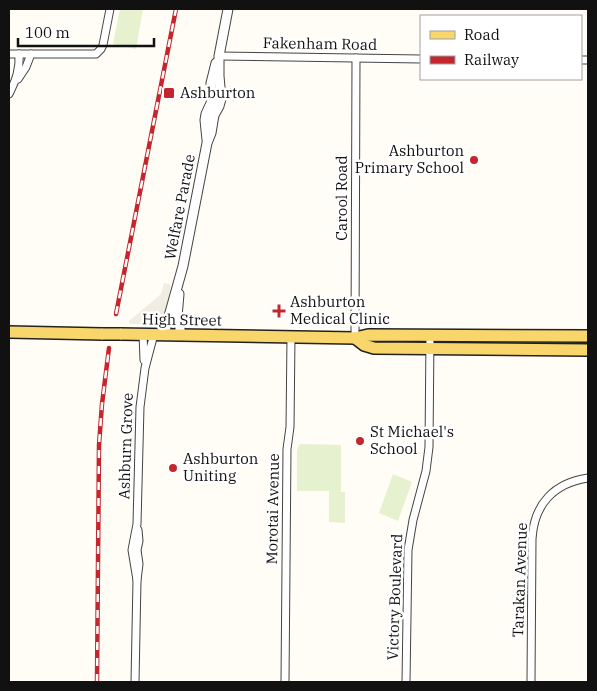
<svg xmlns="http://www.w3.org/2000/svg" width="597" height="691" font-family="'IBM Plex Serif',serif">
	<rect width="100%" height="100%" fill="#fffdf5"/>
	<!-- pitch -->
	<g fill="#e6f2cf">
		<polygon points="120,9 143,9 136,49 113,44"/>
		<polygon points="300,444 341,445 341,492 345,492 345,523 329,522 329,491 297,491 297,450"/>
		<polygon points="393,474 412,482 398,521 379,513"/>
	</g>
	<!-- plaza -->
	<polygon fill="#f1ede2" points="164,283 169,284 171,287 163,319 157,324 129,324 129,321 161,294"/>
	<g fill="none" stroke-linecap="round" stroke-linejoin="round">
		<!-- minor casing -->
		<g stroke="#444" stroke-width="9">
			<g id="minor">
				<polyline points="9,54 96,54 101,49 103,45 110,9"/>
				<polyline points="219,56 421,59"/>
				<polyline points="581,60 588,60"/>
				<polyline points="18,79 26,67 31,54"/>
				<path d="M9,94C16,80 20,69 19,54"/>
				<polyline points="143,334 144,360"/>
				<polyline points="355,338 356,58"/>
				<polyline points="137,580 132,550 137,524 140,407 145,368 154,334"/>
				<polyline points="135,682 137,580 139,564 137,550 139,541 138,530"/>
				<polyline points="285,682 287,449 290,427 291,337"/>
				<polyline points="406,682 408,550 413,520 426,471 429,447 430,335"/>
				<path d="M531,682L532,539C534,504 554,483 588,478"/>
			</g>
		</g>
		<!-- tertiary casing -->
		<g stroke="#444" stroke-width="11">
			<g id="tertiary">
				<polyline points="207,140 205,120 206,114 212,101 211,83 216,63"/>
				<polyline points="179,294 177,317 180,324 180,334"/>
				<polyline points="164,334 183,266 207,143 211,133 214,115 219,106 221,99 219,76 219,56 228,9"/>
			</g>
		</g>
		<!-- primary casing -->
		<g stroke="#222" stroke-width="14">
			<g id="primary">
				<polyline points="9,332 103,334"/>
				<polyline points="120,334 355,338 368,335 588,336"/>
				<polyline points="355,338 364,345 374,348 588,350"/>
			</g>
		</g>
		<!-- minor -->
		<use href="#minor" stroke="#fff" stroke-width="7"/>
		<!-- tertiary -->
		<use href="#tertiary" stroke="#fff" stroke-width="9"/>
		<!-- primary -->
		<use href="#primary" stroke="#f9d66b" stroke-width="11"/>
		<!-- rail casing -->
		<g stroke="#c4262e" stroke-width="4.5">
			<g id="rail">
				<polyline points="116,314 176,9"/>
				<polyline points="97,682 99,445 102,404 109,348"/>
			</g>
		</g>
		<!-- rail -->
		<use href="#rail" stroke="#fff" stroke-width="2.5" stroke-dasharray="8" stroke-linecap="butt"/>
		<!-- primary-bridge casing -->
		<g stroke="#222" stroke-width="14" stroke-linecap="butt">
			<polyline id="primary-bridge" points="103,334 120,334"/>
		</g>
		<!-- primary-bridge -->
		<use href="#primary-bridge" stroke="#f9d66b" stroke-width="11"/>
	</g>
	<!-- markers -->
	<g fill="#c4262e" stroke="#fff" stroke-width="2">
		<rect x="163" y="87" width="12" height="12" rx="2.5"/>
		<circle cx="474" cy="160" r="5"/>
		<path d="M276.5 303.5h5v5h5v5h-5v5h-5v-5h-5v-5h5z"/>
		<circle cx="360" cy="441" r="5"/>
		<circle cx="173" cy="468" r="5"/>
	</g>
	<g text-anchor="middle" stroke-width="5" stroke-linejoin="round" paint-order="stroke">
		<!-- street labels -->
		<g font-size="15" fill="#111" stroke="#fff">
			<text transform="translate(320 44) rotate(1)" y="5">Fakenham Road</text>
			<text transform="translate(342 198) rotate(-90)" y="5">Carool Road</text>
			<text transform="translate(180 207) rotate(-79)" y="5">Welfare Parade</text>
			<text transform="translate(182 320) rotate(1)" y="5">High Street</text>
			<text transform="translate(126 446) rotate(-88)" y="5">Ashburn Grove</text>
			<text transform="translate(273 509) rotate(-89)" y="5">Morotai Avenue</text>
			<text transform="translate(520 580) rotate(-88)" y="5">Tarakan Avenue</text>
			<text transform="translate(395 597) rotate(-88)" y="5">Victory Boulevard</text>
		</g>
		<!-- poi labels -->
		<g font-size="15" fill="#111" stroke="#fff" text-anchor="start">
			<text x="180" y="98">Ashburton</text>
			<text x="464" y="156" text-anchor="end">Ashburton<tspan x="464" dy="17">Primary School</tspan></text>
			<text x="290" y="307">Ashburton<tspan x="290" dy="17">Medical Clinic</tspan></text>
			<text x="370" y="437">St Michael's<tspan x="370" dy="17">School</tspan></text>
			<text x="183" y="464">Ashburton<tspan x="183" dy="17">Uniting</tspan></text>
		</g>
	</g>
	<!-- border -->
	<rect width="597" height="691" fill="none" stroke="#111111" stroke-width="20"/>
	<!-- legend -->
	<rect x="420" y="15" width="162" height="65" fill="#ffffff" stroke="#a0a0a0"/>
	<rect x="430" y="31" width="25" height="8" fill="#f9d66b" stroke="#a0a0a0"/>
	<text x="464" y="40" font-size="15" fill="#111111">Road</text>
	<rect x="430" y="56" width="25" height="8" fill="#c4262e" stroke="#a0a0a0"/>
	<text x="464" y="65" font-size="15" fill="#111111">Railway</text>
	<!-- scale -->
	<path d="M18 38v8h136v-8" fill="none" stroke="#111111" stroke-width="2.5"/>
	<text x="25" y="38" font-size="15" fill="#111111" stroke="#ffffff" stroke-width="4" paint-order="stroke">100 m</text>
</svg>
